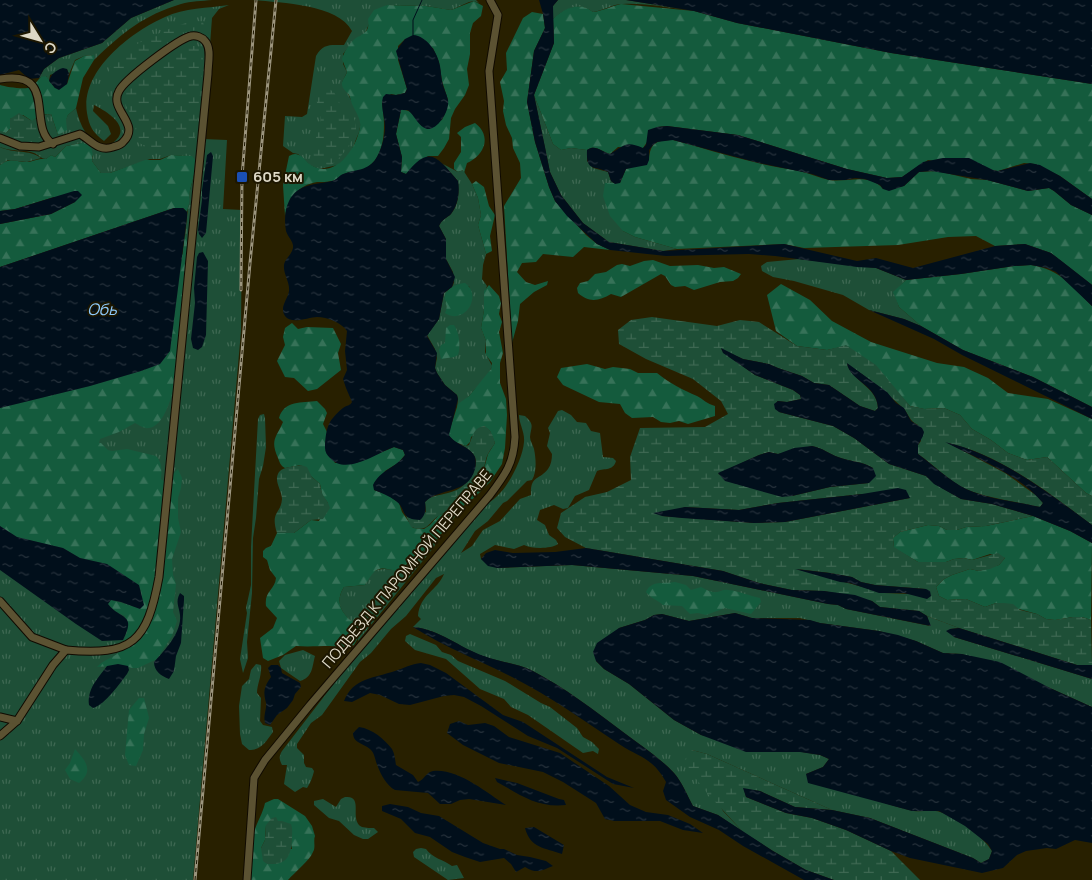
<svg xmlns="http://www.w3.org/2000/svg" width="1092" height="880" font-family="Manrope,sans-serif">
	<defs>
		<pattern id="grass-tufts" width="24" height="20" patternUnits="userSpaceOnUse" patternTransform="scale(1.25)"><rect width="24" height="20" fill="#1e4f37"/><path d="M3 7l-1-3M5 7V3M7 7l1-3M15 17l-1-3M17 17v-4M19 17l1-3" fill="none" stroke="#3e6852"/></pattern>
		<pattern id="forest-firs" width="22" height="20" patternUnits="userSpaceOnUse" patternTransform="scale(1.25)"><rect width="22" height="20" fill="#145b3d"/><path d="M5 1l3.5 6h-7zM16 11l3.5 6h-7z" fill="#367258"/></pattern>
		<pattern id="wetland-marsh" width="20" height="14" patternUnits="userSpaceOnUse" patternTransform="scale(1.25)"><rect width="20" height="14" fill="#1e4f37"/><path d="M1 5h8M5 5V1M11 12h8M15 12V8" fill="none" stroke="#3e6852"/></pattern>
		<pattern id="water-ripples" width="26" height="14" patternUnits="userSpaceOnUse" patternTransform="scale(1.25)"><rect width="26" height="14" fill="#010f1b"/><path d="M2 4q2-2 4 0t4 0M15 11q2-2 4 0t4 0" fill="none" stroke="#26313b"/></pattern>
	</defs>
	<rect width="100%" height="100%" fill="#282000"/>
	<!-- grass -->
	<g fill="url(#grass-tufts)">
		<path d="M174,0H212C202,1 191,1 181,4C144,15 122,33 94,60V55L84,56L75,60L69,74L67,69L50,75L49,81L46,76L39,78L44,69L59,58L102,43L131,18Z"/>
		<path d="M253,0H476L479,3L474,1L469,2L451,10L426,6L387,5L369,24L365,33L353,41L343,54V64L347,72L342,82L360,118L361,122L359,132L350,154L338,165L319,169L310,165L298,154L293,153L283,146L285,116L302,117L307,114L316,56C323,43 331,45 344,45L352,31C338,4 280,3 253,0Z"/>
		<path d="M558,0H626L694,11C670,8 646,3 623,4C612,4 603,11 593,12C580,1 564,9 553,19V6Z"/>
		<path d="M229,5L219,9L212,18L203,139L227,140L223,209L242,210L241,331L193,880H0V408L183,254L190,190L194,175V170L187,156L171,155L160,159H150L110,173H101L92,161L93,156L81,143L66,146L55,157L51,155L46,159C40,158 39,155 34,153C24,149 11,152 0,147V130L6,133C17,128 41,114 51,114L58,135L68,115L76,108C80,126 89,147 111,144C134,129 110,113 94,105L93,111L108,126L111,134L104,141C93,133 89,126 87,113C80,71 131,32 165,17C184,8 208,8 229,5Z"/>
		<polygon points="534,95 553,144 561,150 571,148 587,150 587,161 593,168 608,172 611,181 615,184 623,231 635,237 677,249 663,251 609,242 583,223 561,195 550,172"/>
		<path d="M443,164L458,172L463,170L472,184L478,198L481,215L478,225L486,254L483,265L482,279L487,286L484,294V310L481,328L486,341L485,352L492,366C488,377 477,386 470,395C465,401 459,402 457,409L458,399L457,395L445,385L437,373L435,368L437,358L435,349L427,335L439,319L444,293L448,290L445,299L447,308L472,296L469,286L452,287L454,283L453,272L446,259V239L439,226C442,219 447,218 451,214C459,204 459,193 458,181Z"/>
		<polygon points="799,259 876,268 906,280 894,292 899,307 921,326 904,319 869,310 843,295 794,281 773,277 762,271 761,266 767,262"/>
		<path d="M562,410L571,415L577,422L586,423L591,431L600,433L603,457L613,458L616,461C613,471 605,468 597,471L589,490L575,496L568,508L563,509L554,505L540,510L537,520L545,525L549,535L556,540L558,544C551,549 532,549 524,545L514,549L495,545L480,554L481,559L497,568L572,565L693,576L828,604L838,605L846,609L930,626L927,616L959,628L950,629L954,637L1092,679V707L1050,688L962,654L943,653L916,641L879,631L820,623L800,618H752L735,613L689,621L662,614L654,615L645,620L619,628L596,661L604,669L629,684L674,720L701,735L820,755L829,759L823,767L806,774C840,787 874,801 909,810C919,813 930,809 940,812C956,817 983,836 992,851L989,859L981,863L973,858L870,818L832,810L707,754L692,750L723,811L743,832L718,815L693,806C687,795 682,782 674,773C659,757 640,745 623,732C594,710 564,687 531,670C516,663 499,662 483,656C460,648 439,629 413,627L421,619L418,616C420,594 437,591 444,574L436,578L406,616L391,629L371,653L360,662L322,715L311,723L297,744V748L304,755V763L306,767L312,768L314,771C313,776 310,784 307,788L303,787L295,792L284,784L287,765H282C279,759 279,756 282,751L349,664L486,505C491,501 497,497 501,492C511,481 523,457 524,442C525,432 519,424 519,415L525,416C535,425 531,426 530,437C530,441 533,445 534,449C536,459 537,472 532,480L527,481L507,501L503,503L488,521L475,531L461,553L472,546L483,530L500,521L520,499L531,495C530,475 540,480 548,469C551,465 552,459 552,454L547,446L550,433L548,428L558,411Z"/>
		<polygon points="264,414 265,418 266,447 263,466 259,479 256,518 253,538 252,593 247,642 248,658 243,673 240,659 247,613 246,608 251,585 251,547 258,419 260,415"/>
		<path d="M438,538L434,547L358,641L359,626C344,617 333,604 344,587L365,585C367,581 369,575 373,572C383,565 394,573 404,567C416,560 427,547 438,538Z"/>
		<polygon points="410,634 436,645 442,652 451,655 458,661 505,681 541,703 550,707 577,728 583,737 592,742 599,749 598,754 593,751 583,753 528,715 511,707 504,699 480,689 446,659 415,650 405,641 406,636"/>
		<path d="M303,650L315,656C312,667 313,677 300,681L281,668L279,661L285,655Z"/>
		<path d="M256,664L261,665C262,676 257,684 257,693L261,698L260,721L263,725L272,727L273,732C266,741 262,750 249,750L242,744L240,734L239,706L242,686L249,679L251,670Z"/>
		<path d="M345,797C365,795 348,820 362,827C366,828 371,828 374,828L378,832L368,839H363L354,835L339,821L329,818L314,805V801L323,799L336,807L341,799Z"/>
		<path d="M421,848L426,849C432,858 444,860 452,866L457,865L464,878L448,880L414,857L413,852L416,849Z"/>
	</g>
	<!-- forest -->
	<g fill="url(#forest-firs)" fill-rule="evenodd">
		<path d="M474,1L483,6L481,16L473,23L470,33V54L467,69L469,85L465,95L455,109L451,118L449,139L444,148L438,156H428L406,174L401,172L402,157L396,134L401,110C412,109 415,117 421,125L442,120L446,111L448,100L442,81L439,62L433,48L405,39L398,46V60L407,89L405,93L396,95L391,94L382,102C385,122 388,158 364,169C357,172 349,171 342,175C339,177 336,180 332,181C327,182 322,182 317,182C298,185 288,199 285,216L283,185L289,156C293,154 295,153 299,155C304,157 306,162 311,165C332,178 350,156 357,138C363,122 360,120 353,106C351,103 351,99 349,95C346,91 341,88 342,82C343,79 346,75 347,72L342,59C344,52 350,42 356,38C365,33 370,31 368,19L374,10L387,5L426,6L451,10Z"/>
		<path d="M621,4L694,11L737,23L891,53L1092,84V199L1060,176L1035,164L1024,163L998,171L928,160L902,177L887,178L847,169L738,135L667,126L657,127L643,148L618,147L610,154C601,152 596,144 587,150L571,148L561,150L553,144L534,95L554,43L553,19C564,8 580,1 593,12C603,11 611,6 621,4Z"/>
		<polygon points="532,12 543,14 545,28 534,51 527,102 535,142 549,187 555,201 586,235 597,244 610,250 584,247 573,257 543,254 536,262 522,263 517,272 526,282 535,285 548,281 547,285 534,292 520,304 518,321 512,343 504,206 521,178 520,163 513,148 512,138 506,125 503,111 504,101 500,82 507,70 506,53 523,18"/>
		<path d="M94,55V60L83,78L76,108L68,115L66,120L67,130L58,135L51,114L40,115L32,121L23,115L10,119V129L6,133L0,131V85C6,87 26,90 31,87C38,84 37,76 46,76L55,88L67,84L75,61L84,56Z"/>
		<path d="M475,123C492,136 485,155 467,163L464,173L463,170L458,172L454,169V163L461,152V137L457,133L465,127Z"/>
		<path d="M673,140C700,147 727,156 754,162C769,166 784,168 799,171C809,173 819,178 829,180C846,183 870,172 883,189L904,186L919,172L937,171L971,179L987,180L1028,191L1049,188L1054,191L1071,205L1092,215V285L1051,253L1025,244L995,246L976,236L948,237L898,245L804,248L784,244L677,249L635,237L623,231L610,216L603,196L605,183H620L626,169L649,160C650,143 656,140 673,140Z"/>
		<path d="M81,143C92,144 94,152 92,161L101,173H110L145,160H160L171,155L192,156L195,160L194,175L190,190L189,204L187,212L183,208H174L0,267V224L51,214L75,202L54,197L15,209L0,211V165C12,156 17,163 29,162C35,161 39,158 46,159L51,155L55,157L66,146Z"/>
		<polygon points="476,181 484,187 489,206 495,215 490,236 492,251 486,254 478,225 481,215 478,198 472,184"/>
		<path d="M185,235L188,241L177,349C180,366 170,426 149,428C144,429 139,425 135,423L119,432L100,439L99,443H101L108,450L112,451L127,449L156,456C162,462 162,471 161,479L165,482L178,469L182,478L181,488L178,498V518L181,532L172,559L173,575L176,584L173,612L177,621L172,636L157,659L138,668H132L123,665L97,667C103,660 110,659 117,654C119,653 126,635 127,632C128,628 126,621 125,616L115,611L108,604L111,600L135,607L142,595L141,590L107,564L80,558L63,548L17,537L0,526V408L90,386L141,371L160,364L170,351Z"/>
		<path d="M653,260L670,266L698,265L714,268L724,267L741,274L738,278L733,281L720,282L694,290L685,286L675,287L671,285L665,276L661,274L621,297L611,294C599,301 589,303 578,293L577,288L580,283L588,281L595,274L606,272L617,265L622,264L630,266L644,261Z"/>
		<path d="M1031,265C1060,269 1073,287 1092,306V407L1033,377L963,350L921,326L899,307L893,292L906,280L961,274L1014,266Z"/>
		<path d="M465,283C483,295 465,326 445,313C448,307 446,306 445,300C444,289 455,284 465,283Z"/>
		<polygon points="781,284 810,300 832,321 871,342 937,363 964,367 988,378 1008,393 1048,399 1092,419 1092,496 1086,493 1047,457 1027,460 1008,453 991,440 972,429 960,415 944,408 924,409 910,406 900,395 846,346 827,350 797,346 776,331 767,295"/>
		<path d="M489,285L499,296L501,303L499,314L502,322L499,332L503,353L500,363V383L506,399L507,415L505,448L502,464L490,482L474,498L465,504L438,538L410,562L397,571C376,566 376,568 365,585L344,587C333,604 344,617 359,626V636L354,645C345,649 339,646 330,646C318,646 308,647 296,646L283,655L268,661L263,658L260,638L273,628L277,618L266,606C264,591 275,590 276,578L270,570L267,560L263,557V551L266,548L271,546L277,533H294L311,520L319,521L328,503L322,495L320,484L312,477L301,465L285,468C280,465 280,463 278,458C270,440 276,438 283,422L279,418C284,400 302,403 317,401L325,409L327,413L323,424L327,432L325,447L335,463H356L394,447L403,450L405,455L398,463L385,471L374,490L388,495L399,503L402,512L413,528L424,529L430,525L439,515L446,513L451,507L452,502L455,498L467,488L478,482L482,476L488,454L495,443L490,431L484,426L471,437L470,442L466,446L455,442L448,435L458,404L469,396L491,369L492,363L486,355V341L481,328L484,310V291Z"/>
		<polygon points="292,323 298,329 307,327 333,328 341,344 338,353 341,370 317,389 308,391 294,378 285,377 277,361 285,345 283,337 285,328"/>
		<path d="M450,325H454C459,332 461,346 458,355L454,357L441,359L439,350L441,345L445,343L446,328Z"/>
		<path d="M587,364L605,369L613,367L630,369L638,373H657C669,383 683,390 697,396C703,399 707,404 715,406V416L688,424L679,421L670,423L661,422L653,417L632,418L625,413L620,404L599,402L563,385L557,377L561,368Z"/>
		<polygon points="1033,516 1070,531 1092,543 1091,620 1082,617 1073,617 1055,620 1046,619 1037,614 996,603 985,607 966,599 947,600 939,596 936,587 944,579 952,575 970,569 979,571 999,565 1005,558 990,554 972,560 964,558 954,559 946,562 918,562 894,548 893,538 900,532 928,525 939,526 947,530 957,530 966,527 986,526"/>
		<path d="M675,582L686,585L691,590L701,587C705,589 711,593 717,592C721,592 723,589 728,590C740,591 749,596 760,598L761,602L751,614L725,608L706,615L698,613L690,614L682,606L663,605C658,600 650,598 646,592C651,580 664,584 675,582Z"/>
		<polygon points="139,698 144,698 149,718 144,734 143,750 136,766 129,765 125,755 129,710"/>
		<path d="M75,749C86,761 94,771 79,783L70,779L65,770L70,763Z"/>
		<path d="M274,799H278L305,816L312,826L315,836C313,841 316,847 313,852C310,860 295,872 288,880H249C253,864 250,848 254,832C257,822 263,813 265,803ZM266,825L291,844L292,849L261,848L265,840Z"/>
	</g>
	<!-- wetland -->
	<g fill="url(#wetland-marsh)" fill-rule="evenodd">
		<path d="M195,21L203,22L204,26L201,29L176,34L167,37L151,54L121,77L111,75L109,71C110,69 110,66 111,63C120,49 178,23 195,21Z"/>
		<path d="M191,46H196L200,48L203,59L196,136C194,139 193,144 190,146C183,152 144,149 137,141C133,136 137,128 135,122C131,112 120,101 124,90C134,78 177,49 191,46Z"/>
		<path d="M327,88L334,92L340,104L352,113C354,118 356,123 356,129C355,139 340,160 331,165C297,163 319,139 321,121C321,111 316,103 315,94L319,90Z"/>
		<path d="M19,113L32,121L36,118L40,137L38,142C27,145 9,141 0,135V131L6,133L10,129V119Z"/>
		<path d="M0,147C14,154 29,149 41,158L27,162L8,160L0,165Z"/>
		<path d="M652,317L717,326L740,320L759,322L797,346L827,350L846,345L876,365L910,406L925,409L944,408L960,415L972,429L991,440L1008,453L1027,460L1047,457L1086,493L1092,496V525C1051,494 999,454 948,443L1005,473L1037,496L1043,503L1040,507L1035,506C1012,501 987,498 966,489C949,481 934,465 918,454V445L921,441L918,425C909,421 909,414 903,408C886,392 867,377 847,364C853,382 877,387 878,408L875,411L860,406L829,385L814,383L802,376L778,368L769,364L743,359L721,349L724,353L755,375L793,390L800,395L801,399L787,402L777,401L779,412L833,426L854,438L889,464L926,476L935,484L961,499L992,504L1033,516L986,526L966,527L957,530H947L939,526L928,525L900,532L893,538L894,547L918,562H946L954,559L964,558L972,560L998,553L1005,558L999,565L990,569L979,571L970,569L952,575L944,579L936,587L939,596L947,600L966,599L985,607L996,603H1004L1013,604L1020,610L1037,614L1046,619L1055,620L1073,617H1082L1091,620L1092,665H1077L959,628L927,616L919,611L880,607L872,601L824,591L792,590L759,583L723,571L586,548L565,537L557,528L561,513L585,497L607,492L631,480L630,457L640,428L705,427L728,414L721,401L693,379L646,359L619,344L618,330L631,320ZM812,446C823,448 829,454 838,457C850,462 862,461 873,468L869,483L830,487L792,496L718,474L759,455L769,452L778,454ZM862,494L910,498L785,522L754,523L662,516L685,507L739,510L778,503ZM797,569L830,573L852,577L861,582L875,585L926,589L908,594L884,593Z"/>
		<path d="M484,426C491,429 493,436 495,443C492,448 489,451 487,456C484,463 484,476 479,481C473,487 464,491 457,496C452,500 453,505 449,509C446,513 444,513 440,515C428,521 430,533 411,527L406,516L410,518L426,512L425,502L429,498C439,494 451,494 460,488C469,482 479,468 475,457C472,451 465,447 460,444L466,446L469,445C473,436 473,428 484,426Z"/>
		<path d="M301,465L307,467L312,477L320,484C321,497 328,499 330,508L323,519L311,520L294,533H277C270,511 281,514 282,499C282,490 273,481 279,472C284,466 294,467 301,465Z"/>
		<polygon points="692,750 707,754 832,810 795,807 760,791 744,789 746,797 786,813 812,818 846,830 891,851 920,880 834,880 806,870 773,851 743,832 707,793 683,762"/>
		<path d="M276,817L278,821H282L291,824C293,830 292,834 292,840C291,852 289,863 274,864C269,864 267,865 263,861L261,848L265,840L266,825L272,818Z"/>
	</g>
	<!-- water -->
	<g fill="url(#water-ripples)">
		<polygon points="0,0 174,0 131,18 102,43 59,58 44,69 39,78 29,79 19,70 0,75"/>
		<polygon points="539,0 558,0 553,6 554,43 534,95 545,147 550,172 561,195 583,223 609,242 663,251 784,244 857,261 876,258 913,268 995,246 1025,244 1051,253 1059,259 1091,284 1092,285 1092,306 1056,272 1047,268 1031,265 1014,266 961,274 906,280 876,268 857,267 775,256 749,254 666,256 610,250 597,244 567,216 555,201 549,187 535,142 527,102 534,51 545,28 543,14"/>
		<polygon points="626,0 1092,0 1092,84 891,53 737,23 694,11"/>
		<path d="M413,35C427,36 438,53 440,66C441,71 441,76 442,81C443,88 447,94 448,100C450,110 438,130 427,129C419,127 414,115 408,110H401L396,134L402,157L401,172L406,174C430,143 438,158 458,181C460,192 458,205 451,214C447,218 442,219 439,226L446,239V259L455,277L452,287L444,293L439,319L427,336L437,353L435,368L437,373L445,385L457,395L458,399L449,435C455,445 470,446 475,457C476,461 476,465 475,469C468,495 440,487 425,502C426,509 426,515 420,520C399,519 407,509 396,501C389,496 382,493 374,490L373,485C380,470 396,468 405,455L403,450L394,447C377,453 346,476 330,458C327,455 325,452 325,448C325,440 326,429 330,422C333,417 339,411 343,408C347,405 350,406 352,402L346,388L343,379L347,370L345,351L347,331C342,323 327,317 317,317C309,317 291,325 285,316C279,307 288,299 289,291C290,282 283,274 284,265C285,259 290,256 292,251C296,243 288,238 286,231C284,221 285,209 289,201C298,183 316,185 332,181C336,180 338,177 341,175C353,169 366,172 375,160C381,151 385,137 385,127C385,117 380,107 383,97L386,94L396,95L405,93L407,89L396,51L405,39Z"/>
		<path d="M63,68L67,69L69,74L67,84L59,90L55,88L49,81C51,74 56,70 63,68Z"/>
		<path d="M667,126L738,135L847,169L887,178L902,177L923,162L943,158H969L993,170L998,171L1030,163L1040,165L1060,176L1092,199V215L1071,205L1054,191L1049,188L1028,191L987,180L931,171L919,172L904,186L889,191L883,189L880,185L865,179L855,178L845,180H829L812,174L755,162L673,140L657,142L653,145L649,150V160L647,165L626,169L620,183L615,184L611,181L608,172C593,165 586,172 587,150C596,144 601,152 610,154C624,146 625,140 643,148L646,145L648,130L657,127Z"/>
		<polygon points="211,152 213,156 206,233 202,238 199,234 198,230 202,200 202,190 207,155"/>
		<polygon points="74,191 78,191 82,195 75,202 51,214 0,224 0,211 15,209"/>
		<polygon points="174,208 183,208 187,212 187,217 170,351 160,364 141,371 90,386 0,408 0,267"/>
		<polygon points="203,252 208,261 206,335 202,347 198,350 193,348 191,339 195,303 194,288 197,257 199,253"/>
		<polygon points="869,310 904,319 921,326 963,350 1033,377 1092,407 1092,419 962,355 934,339"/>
		<path d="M721,348L743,359L769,364L778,368L802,376L814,383L829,385L860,406L875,411L878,408C877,384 849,381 847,363L887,392L896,403L904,408L911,421L922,428L924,432L923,436L918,445V454C934,466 949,480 966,489C987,499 1013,501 1035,506L1040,507L1043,503C1019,474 978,459 945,442C999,454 1049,493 1092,525V543L1070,531L1033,516L992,504L961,499L934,484L926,476L889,464L854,438L833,426L779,412L775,409L774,404L778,401L787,402L801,399L800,395L793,390L755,375L723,353Z"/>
		<path d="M812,446C823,448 829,454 838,457C850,462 862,461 873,468L876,476L869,483L830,487L792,496L782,497L725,481L718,473L759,455L769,452L778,454L794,448Z"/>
		<polygon points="898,488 906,490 910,498 785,522 754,523 682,518 662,516 653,513 685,507 739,510 778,503 862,494"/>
		<path d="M0,526L17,537L63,548L80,558L107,564L139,585L144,605L140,609L121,602L111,600L108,604C120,620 137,613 123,640L102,641L76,624L0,570Z"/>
		<polygon points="586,548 723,571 759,583 792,590 824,591 855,595 872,601 880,607 919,611 927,616 931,626 846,609 838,605 828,604 693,576 572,565 497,568 488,566 481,559 486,553 495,550 513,553 555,552"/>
		<polygon points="795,569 830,573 852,577 861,582 875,585 926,589 930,591 931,596 927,599 904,593 879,593 850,583 840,582"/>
		<path d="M180,593L184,596V600L181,643L176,656L174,671L169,679C161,676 154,671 154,662C165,650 182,632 180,615C179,606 175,602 180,593Z"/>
		<polygon points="735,613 752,618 810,620 820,623 879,631 898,635 916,641 943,653 962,654 1000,662 1050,688 1092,707 1092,843 1075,840 1056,849 1047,848 1026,851 1017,855 1003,868 982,873 910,858 891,851 846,830 812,818 786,813 746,797 743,788 760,791 795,807 832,810 870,818 973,858 981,863 989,859 992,851 988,844 965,826 939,811 912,811 808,783 806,774 823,767 829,759 820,755 800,752 746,752 701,735 674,720 629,684 604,669 596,661 593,652 597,643 619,628 645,620 654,615 662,614 689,621"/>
		<path d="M413,627C439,629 460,648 484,656C499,662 516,663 531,670C564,687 594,710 623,732C640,745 659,757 674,773C682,782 687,795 693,806L718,815L773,851L806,870L834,880H804L743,846L719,830L690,817L666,800L663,791L666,782C652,757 640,758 619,744C584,721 550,696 512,677C479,660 446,648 413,627Z"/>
		<polygon points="959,628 1077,665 1092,665 1092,679 954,637 946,631 950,629"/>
		<path d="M421,663L430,665L446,673L503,715L523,722L607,777L634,788L613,784L557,748L528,736L481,706L464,697L454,695L444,696L410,705L399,704L380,695L370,693L352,702L344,701C353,678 374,678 395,671C404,668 411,664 421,663Z"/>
		<path d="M118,664L128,666L129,670L127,674C120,683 105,705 93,708L89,705C87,689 98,678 107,666Z"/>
		<path d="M271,665H278L281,668L282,673L300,683L301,687L295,694L293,700L287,708L277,715L270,725L265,723C263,715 267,709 266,703C263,691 264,687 271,677L268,668Z"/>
		<polygon points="459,721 468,725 485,723 494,726 509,737 560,753 609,786 630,805 646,812 668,815 690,824 703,833 683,830 660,821 614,821 605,819 596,803 563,782 543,772 499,763 463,745 447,733 450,724"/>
		<path d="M359,727C373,729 384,739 392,749C395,754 395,760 396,765L413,775L418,782C425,779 426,772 433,771C458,768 487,793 506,805L469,799L460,800L451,804H440L428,793L395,790C387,786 381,775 378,767C375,761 375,753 370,749C363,743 353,743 353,733Z"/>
		<path d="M495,778L517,783L559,799L564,800L566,805C537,808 521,795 497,782Z"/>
		<path d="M390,804L408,807L421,813L439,816L483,843L500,849H504L517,855L530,857L546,861L553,866C540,871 537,874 525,867L516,872L511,864L504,858L480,862L465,857L452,852L430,837L415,833L401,819L382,811V806Z"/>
		<path d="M534,827L564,845L562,854C545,848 530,848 525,828Z"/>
	</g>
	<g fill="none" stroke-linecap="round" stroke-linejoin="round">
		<!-- stream -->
		<polyline stroke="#010f1b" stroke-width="1" points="413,35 413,20 422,0"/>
		<!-- minor casing -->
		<g stroke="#100a00" stroke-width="9">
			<g id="minor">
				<path d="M0,79C59,69 26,127 53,144"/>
				<path d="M0,138L20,146L39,147L80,134C91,140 98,152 113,147C116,146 121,145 123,142C142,124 108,110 119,91C125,79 178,39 191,36C196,35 202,37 205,41C212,48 208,64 208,74L159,577C147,642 133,656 66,650L53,665L17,721L0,736"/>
				<polyline points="0,601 32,637 66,650"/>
				<polyline points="0,717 17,721"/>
				<path d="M247,880L254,778L265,760L310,705L490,495C505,475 514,463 515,437L489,71L498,15L490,0"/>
			</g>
		</g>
		<!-- minor -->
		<use href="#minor" stroke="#5b5232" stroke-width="7"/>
		<!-- rail casing -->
		<g stroke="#9c957e" stroke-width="3">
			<g id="rail">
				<polyline points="241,290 242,177 256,0"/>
				<polyline points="195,880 250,263 276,0"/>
			</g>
		</g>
		<!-- rail -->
		<use href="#rail" stroke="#1d1701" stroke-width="1" stroke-dasharray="4" stroke-linecap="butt"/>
	</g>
	<!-- markers -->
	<rect fill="#1a4fb4" stroke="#1d1701" stroke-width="2" x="236" y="171" width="12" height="12" rx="2.5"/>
	<g text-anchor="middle" stroke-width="4" stroke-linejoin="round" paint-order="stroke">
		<!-- poi labels -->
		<g font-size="15" font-weight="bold" fill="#ddd8c6" stroke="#1d1701" text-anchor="start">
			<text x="253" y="182">605 км</text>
		</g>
		<!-- street labels -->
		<g font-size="15" fill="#ddd8c6" stroke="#1d1701">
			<text transform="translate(407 569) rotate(-50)" y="5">ПОДЪЕЗД К ПАРОМНОЙ ПЕРЕПРАВЕ</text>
		</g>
		<!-- water labels -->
		<g font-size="16" font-style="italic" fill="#8ecafb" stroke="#1d1701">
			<text x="102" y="315">Обь</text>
		</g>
	</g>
	<!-- north arrow -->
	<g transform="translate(40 40) rotate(127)" stroke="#1d1701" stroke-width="4" paint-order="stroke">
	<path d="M0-4L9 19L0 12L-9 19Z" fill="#ddd8c6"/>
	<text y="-8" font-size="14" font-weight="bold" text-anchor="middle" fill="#ddd8c6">С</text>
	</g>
</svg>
